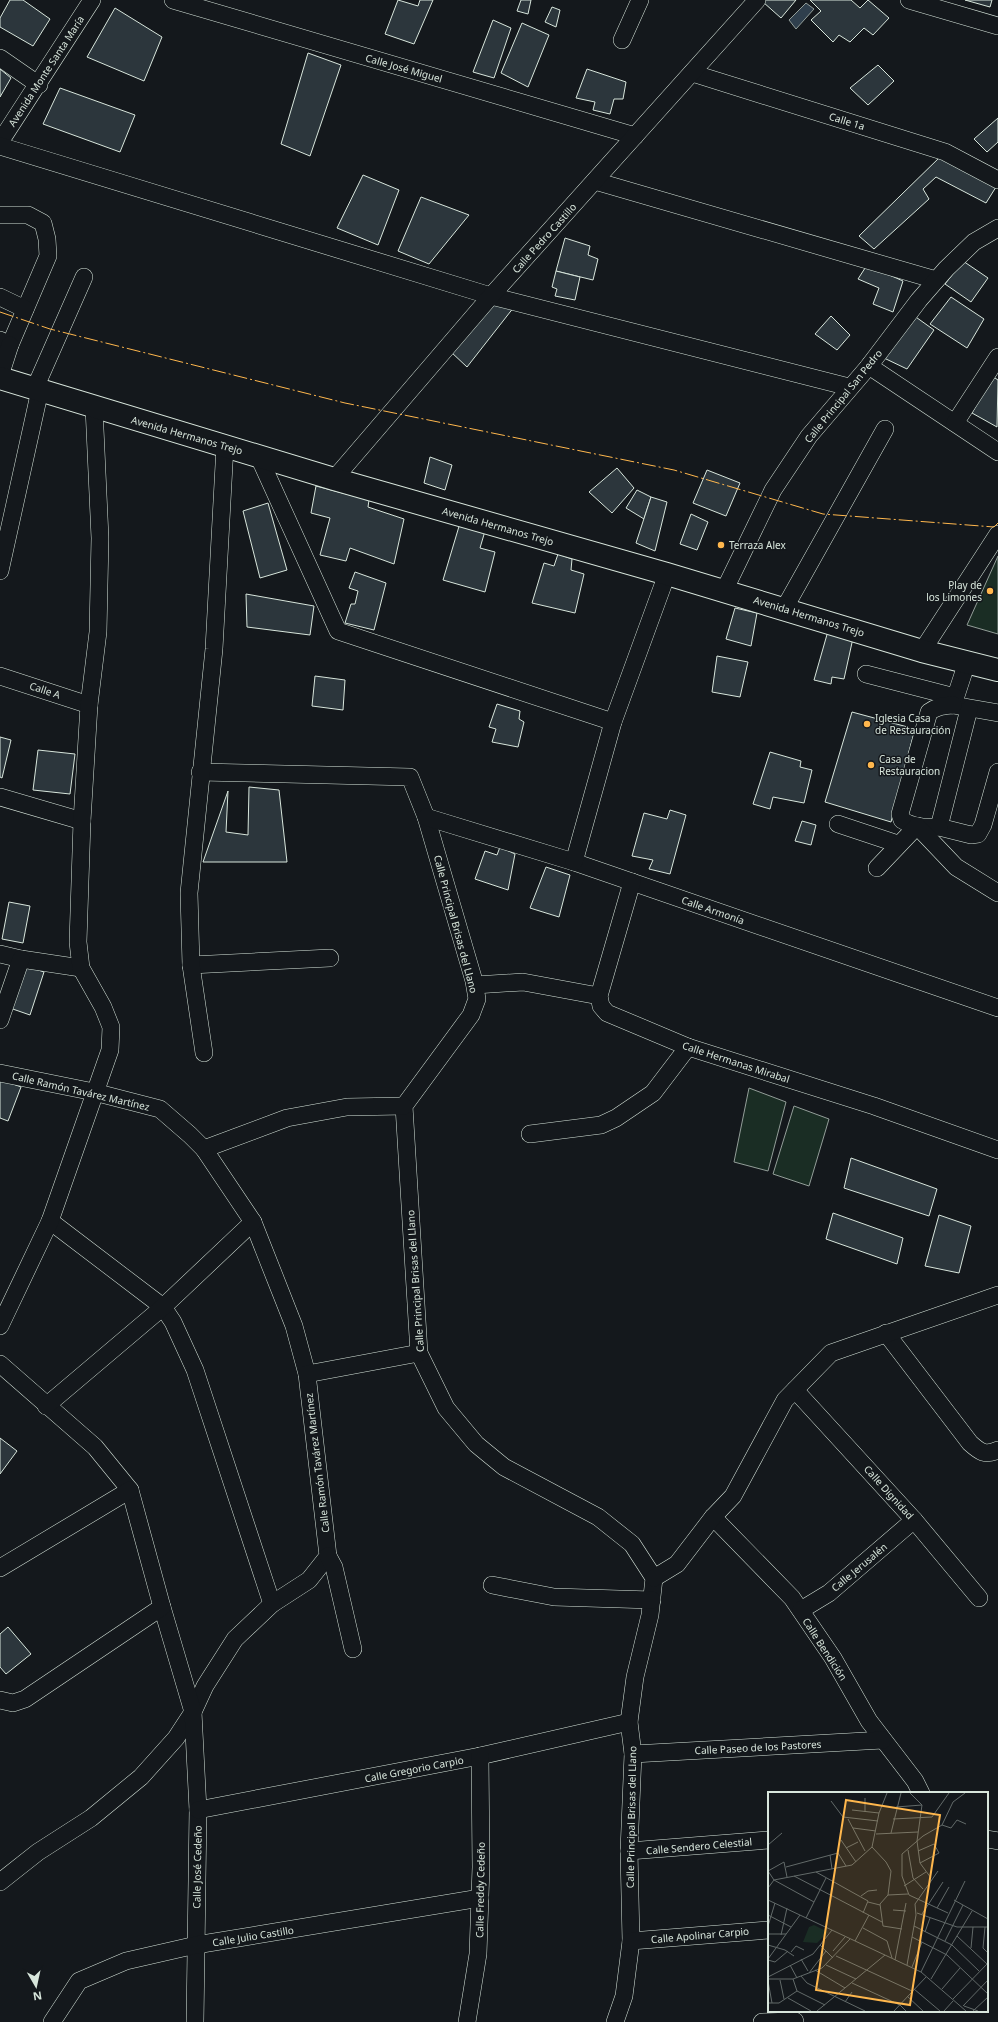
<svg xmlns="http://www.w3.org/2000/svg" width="998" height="2022" font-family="'Noto Sans',sans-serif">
	<rect width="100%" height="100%" fill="#14181c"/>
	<!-- green -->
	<g fill="#1a2d24" stroke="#939e99">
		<polygon points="998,556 998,634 967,625"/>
		<polygon points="749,1088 786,1102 768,1171 734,1162"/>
		<polygon points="794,1106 829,1119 809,1186 773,1174"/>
	</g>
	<!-- water -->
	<polygon fill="#2f3f4d" stroke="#939e99" points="806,3 814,9 796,29 789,20"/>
	<!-- building -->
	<g fill="#2c363c" stroke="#d8e6dc">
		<polygon points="10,0 23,0 50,19 33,46 0,27 0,18"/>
		<polygon points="398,0 418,6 420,0 433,0 414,44 385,34"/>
		<polygon points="521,0 531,0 528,14 517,11"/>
		<polygon points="765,0 796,0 781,18 763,2"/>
		<polygon points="810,0 851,0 860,8 868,0 889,18 873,35 864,28 850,42 839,35 833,42 811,20 821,11"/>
		<polygon points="965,0 992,0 990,7"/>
		<polygon points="552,7 560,10 556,27 545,22"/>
		<polygon points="115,8 162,37 144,81 87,57"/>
		<polygon points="493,20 511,28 494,78 473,72"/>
		<polygon points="522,23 549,35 528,87 501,73"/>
		<polygon points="308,53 341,65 310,156 281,144"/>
		<polygon points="878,65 894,81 868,105 850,88"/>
		<polygon points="0,69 11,78 0,97"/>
		<polygon points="587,69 626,82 623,99 614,99 610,114 593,110 595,102 576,98"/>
		<polygon points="60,88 135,115 120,152 43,124"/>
		<polygon points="998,118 998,142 987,152 974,139"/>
		<polygon points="941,156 996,187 986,203 936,177 923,189 929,199 874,249 859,236"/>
		<polygon points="363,175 399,190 378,245 337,228"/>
		<polygon points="421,197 469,215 429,264 398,251"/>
		<polygon points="565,238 590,246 588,255 598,259 593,280 556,271"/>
		<polygon points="963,261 988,278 971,302 945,284"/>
		<polygon points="867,265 903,281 893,312 873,304 879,288 858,279"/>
		<polygon points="556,271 580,277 575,300 555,296 557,289 552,287"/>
		<polygon points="951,297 984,319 967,348 930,324"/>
		<polygon points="492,301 514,307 467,367 450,351"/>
		<polygon points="913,315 934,330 907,369 884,358"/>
		<polygon points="831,316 850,335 837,350 815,334"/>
		<polygon points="992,376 998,380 997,427 972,413"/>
		<polygon points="430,457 452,465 445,490 424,483"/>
		<polygon points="617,468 634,488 612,513 589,492"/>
		<polygon points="707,470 740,483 726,516 693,503"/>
		<polygon points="316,486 369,500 368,507 404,519 394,564 350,548 346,561 320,555 330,518 311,513"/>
		<polygon points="637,490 651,497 644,519 626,508"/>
		<polygon points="651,497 667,502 655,551 636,543"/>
		<polygon points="268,503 287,570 260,578 243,511"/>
		<polygon points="691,514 708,522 697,550 680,544"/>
		<polygon points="460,523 485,531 480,548 495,552 485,592 443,580"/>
		<polygon points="558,554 572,559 571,570 584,574 575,613 532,603 544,563 554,566"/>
		<polygon points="355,572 386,583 374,630 345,623 351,604 355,604 358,591 349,588"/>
		<polygon points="246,594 314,606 310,635 247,627"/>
		<polygon points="735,608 757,613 751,646 726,639"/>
		<polygon points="828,631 853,638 844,679 832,677 831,684 814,680"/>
		<polygon points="717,656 748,662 740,697 712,692"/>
		<polygon points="315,676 345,680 343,710 312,706"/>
		<polygon points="497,704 520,711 519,719 524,722 518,747 492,742 496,729 489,727"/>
		<polygon points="852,712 915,729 891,822 825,802"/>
		<polygon points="0,737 11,740 2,778 0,777"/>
		<polygon points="38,750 75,754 70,794 33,790"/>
		<polygon points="770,752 801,761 800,767 812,770 804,803 773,797 770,809 753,804"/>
		<polygon points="249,787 279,790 287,862 203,862 228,791 226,832 248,835"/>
		<polygon points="670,810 686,815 670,874 649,869 653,860 632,856 644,813 667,819"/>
		<polygon points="802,821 816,825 811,845 795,841"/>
		<polygon points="500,847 515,854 508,890 475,879 485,851 497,855"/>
		<polygon points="546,867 570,875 559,917 530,908"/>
		<polygon points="9,902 30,906 23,943 2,939"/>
		<polygon points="21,964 44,972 30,1015 7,1007"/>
		<polygon points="0,1079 21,1087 8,1121 0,1118"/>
		<polygon points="851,1158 937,1189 929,1216 844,1188"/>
		<polygon points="833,1213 903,1238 897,1264 826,1239"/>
		<polygon points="939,1215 971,1226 959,1273 925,1266"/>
		<polygon points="0,1438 17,1451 0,1474"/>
		<polygon points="8,1627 31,1654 6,1674 0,1667 0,1634"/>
	</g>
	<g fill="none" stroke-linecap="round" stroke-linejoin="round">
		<!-- minor casing -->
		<g stroke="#d8e6dc" stroke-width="18">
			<g id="minor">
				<polyline points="173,0 635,136"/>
				<polyline points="909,0 998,26"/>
				<polyline points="622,40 640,0"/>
				<polyline points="0,58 39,85"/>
				<polyline points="692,73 945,152 998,180"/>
				<polyline points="0,142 92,0"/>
				<polyline points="0,146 491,296 849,387"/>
				<polyline points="595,181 936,280"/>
				<polyline points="0,215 28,215 43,223 47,239 48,256 10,345 0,340"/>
				<polyline points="0,297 25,309"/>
				<polyline points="869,366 998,452"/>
				<polyline points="0,376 10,345"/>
				<polyline points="35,388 84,277"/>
				<polyline points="955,423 998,357"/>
				<polyline points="258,455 338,631 613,722"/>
				<polyline points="334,479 491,296 757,0"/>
				<polyline points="0,571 40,390"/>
				<polyline points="724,591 773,490 809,436 869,366 919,300 946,269 974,242 998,228"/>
				<polyline points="784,609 885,429"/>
				<polyline points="922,651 998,534"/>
				<polyline points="967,662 953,705 998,713"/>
				<polyline points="866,674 955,697"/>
				<polyline points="0,676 89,705"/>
				<polyline points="969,709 939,827 971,835 978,834 983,825 998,772"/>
				<polyline points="200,772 410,777 426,817 474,981 477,999 471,1015 404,1106 419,1353 446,1408 476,1444 504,1467 598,1517 632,1544 654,1578 650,1615 635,1677 629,1722 633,1754 629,1851 631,1941 624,1996 615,2022"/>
				<polyline points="0,797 82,821"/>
				<polyline points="426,817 574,862 998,1008"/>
				<polyline points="838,824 898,844"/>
				<path d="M939,827C926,828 912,827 902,820L900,814L929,712C937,706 944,706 953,705"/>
				<polyline points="574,862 613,722 667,574"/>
				<polyline points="877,868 917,826 956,867 998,893"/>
				<polyline points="632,882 599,996 601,1006 607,1013 688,1047 874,1106 998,1150"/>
				<polyline points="0,954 21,959 81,968"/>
				<polyline points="191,965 330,958"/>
				<polyline points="475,985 523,982 599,996"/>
				<polyline points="0,1020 21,959"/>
				<polyline points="204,1053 191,965 189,893 214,649 225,446"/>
				<polyline points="0,1073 94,1092 160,1109 190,1135 204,1149 253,1222 294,1326 307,1374 328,1556 309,1580 272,1604 235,1639 205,1686 193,1712 176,1738 141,1777 91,1818 38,1852 0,1882"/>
				<polyline points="530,1134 601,1125 616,1118 653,1093 688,1047"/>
				<polyline points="204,1149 287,1118 347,1107 404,1106"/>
				<polyline points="50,1221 163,1307 173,1322 195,1370 272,1604"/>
				<polyline points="0,1326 50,1221 110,1050 111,1027 103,1007 81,968 78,942 82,821 89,705 98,632 100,538 94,407"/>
				<path d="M886,1333L970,1443C980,1452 985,1456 998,1450"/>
				<polyline points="0,1364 95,1447 130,1490 162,1607 193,1712 198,1810 195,2022"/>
				<polyline points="307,1374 419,1353"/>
				<polyline points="795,1390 914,1520 979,1598"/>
				<polyline points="46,1406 163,1307 253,1222"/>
				<polyline points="713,1517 792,1598 833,1658 869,1721 915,1781 921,1793"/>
				<polyline points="328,1556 334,1567 353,1649"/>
				<polyline points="0,1568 130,1490"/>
				<polyline points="654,1578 677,1564 713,1517 733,1496 785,1400 831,1353 998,1295"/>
				<polyline points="492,1585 554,1597 652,1600"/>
				<polyline points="801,1610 829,1593 914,1520"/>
				<polyline points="0,1700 13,1703 25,1699 162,1607"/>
				<polyline points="633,1754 883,1740"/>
				<polyline points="198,1810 480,1756 629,1722"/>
				<polyline points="987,1839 998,1841"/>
				<polyline points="629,1851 769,1840"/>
				<polyline points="631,1941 769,1930"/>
				<polyline points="52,2022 79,1981 126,1961 196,1945 480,1898"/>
				<polyline points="467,2022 478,1954 481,1867 480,1756"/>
				<polyline points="762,2022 795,2021"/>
			</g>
		</g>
		<!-- major casing -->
		<g stroke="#d8e6dc" stroke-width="24">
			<polyline id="major" points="0,378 334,479 667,574 922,651 998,670"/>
		</g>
		<!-- minor -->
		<use href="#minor" stroke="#14181c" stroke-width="17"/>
		<!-- major -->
		<use href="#major" stroke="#14181c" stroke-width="22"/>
		<!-- power -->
		<polyline stroke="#ffb74d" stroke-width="1" stroke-dasharray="14 3 2 3" stroke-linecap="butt" points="0,312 50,329 345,403 674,470 823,514 994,527 998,523"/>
	</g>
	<!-- markers -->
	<g fill="#ffb74d" stroke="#14181c" stroke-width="1.5">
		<circle cx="721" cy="545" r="4"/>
		<circle cx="990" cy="591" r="4"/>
		<circle cx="867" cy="724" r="4"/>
		<circle cx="871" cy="765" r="4"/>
	</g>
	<g text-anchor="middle" stroke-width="3" stroke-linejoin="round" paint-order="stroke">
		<!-- street labels -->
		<g font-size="10" fill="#d8e6dc" stroke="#14181c">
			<text transform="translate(404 68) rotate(16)" y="4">Calle José Miguel</text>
			<text transform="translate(46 71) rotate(-57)" y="4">Avenida Monte Santa María</text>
			<text transform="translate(847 121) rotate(17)" y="4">Calle 1a</text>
			<text transform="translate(544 238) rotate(-48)" y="4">Calle Pedro Castillo</text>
			<text transform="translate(843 396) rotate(-51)" y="4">Calle Principal San Pedro</text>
			<text transform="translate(187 435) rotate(16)" y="4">Avenida Hermanos Trejo</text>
			<text transform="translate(498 526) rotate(16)" y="4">Avenida Hermanos Trejo</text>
			<text transform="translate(809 616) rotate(17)" y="4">Avenida Hermanos Trejo</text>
			<text transform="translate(45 690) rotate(18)" y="4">Calle A</text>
			<text transform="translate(713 910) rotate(19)" y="4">Calle Armonía</text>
			<text transform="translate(456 924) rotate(75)" y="4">Calle Principal Brisas del Llano</text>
			<text transform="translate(736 1062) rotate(18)" y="4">Calle Hermanas Mirabal</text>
			<text transform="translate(81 1091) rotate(13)" y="4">Calle Ramón Tavárez Martínez</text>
			<text transform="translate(415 1281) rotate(-94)" y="4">Calle Principal Brisas del Llano</text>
			<text transform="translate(317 1463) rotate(-97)" y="4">Calle Ramón Tavárez Martínez</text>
			<text transform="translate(889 1492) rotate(48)" y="4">Calle Dignidad</text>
			<text transform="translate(859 1567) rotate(-40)" y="4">Calle Jerusalén</text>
			<text transform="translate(825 1649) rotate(57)" y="4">Calle Bendición</text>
			<text transform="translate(758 1747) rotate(-3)" y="4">Calle Paseo de los Pastores</text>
			<text transform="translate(414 1769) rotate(-11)" y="4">Calle Gregorio Carpio</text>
			<text transform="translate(631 1817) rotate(-89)" y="4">Calle Principal Brisas del Llano</text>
			<text transform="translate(699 1846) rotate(-5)" y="4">Calle Sendero Celestial</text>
			<text transform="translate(197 1867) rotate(-89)" y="4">Calle José Cedeño</text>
			<text transform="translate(480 1890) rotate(-89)" y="4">Calle Freddy Cedeño</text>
			<text transform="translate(700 1935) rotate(-5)" y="4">Calle Apolinar Carpio</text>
			<text transform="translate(253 1936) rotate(-9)" y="4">Calle Julio Castillo</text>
		</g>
		<!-- poi labels -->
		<g font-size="10" fill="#d8e6dc" stroke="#14181c" text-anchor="start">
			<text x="729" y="549">Terraza Alex</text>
			<text x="982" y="589" text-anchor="end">Play de<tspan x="982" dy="12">los Limones</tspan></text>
			<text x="875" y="722">Iglesia Casa<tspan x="875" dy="12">de Restauración</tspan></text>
			<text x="879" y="763">Casa de<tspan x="879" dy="12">Restauracion</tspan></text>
		</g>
	</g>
	<!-- overview -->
	<g transform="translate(768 1792)">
		<rect width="220" height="220" fill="#14181c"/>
		<path d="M46,133L60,140L49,151L35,150L41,135Z" fill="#1a2d24"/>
		<path fill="none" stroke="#626a69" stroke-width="1" d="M119,1L111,21L104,55L118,70L123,79L120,103L112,112L115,134L134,137M142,1L154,13L149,49L152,71L163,86M63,9L75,25L110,29M128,15L154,13M84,18L111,21M97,20V6M80,27L97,59M125,27L164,25L181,1M174,33L185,10L197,1M85,36L108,39M123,41L133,1M108,42L150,40M73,48L88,70M0,53L14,41M78,56L90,50M140,58L145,86L155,97M150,59L166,52L171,61L152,71M62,63L64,77M18,75L70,61L78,74M0,79L6,88L46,110M0,79L16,70L19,85M48,80L100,109L95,121M26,84L114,130M136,94L158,80M0,96L6,88L84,73L104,55M120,103L140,102M93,104L100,99L109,98M0,108L153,180L198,219M186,108L220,127M100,110L112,113M169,116L181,95M125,118L138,119M149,121L189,135H220M180,121L141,103L134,84V62L155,44L174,33L183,36L189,28L198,32M154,122L175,90M0,123L23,135M38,126L58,86M0,134L7,111M146,134L184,153L211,179M217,135L215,156L220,161M95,136L119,149L124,166M157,140L162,126M0,142H18M13,143L19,116M189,144L219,172M144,145L179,163L220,202M87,149L101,123M177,149L195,113M0,153L17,158L26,164M52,153L65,166M203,156L205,135M65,159L77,145M23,160L28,154L36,158M68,164L144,199M0,167L32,123M33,167L40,179M0,168L7,170L20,159M127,168L138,111M22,173L29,186M58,173L88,187M139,173L148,123L147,112L170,79M144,175L154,150M47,178L77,196M153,180L197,89M41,181L58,159M33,184L39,191L97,219M0,185L45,162L64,138M0,187H25L54,176L82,147M25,187L29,199L57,213M163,187L204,119M12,188L16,207M0,189L4,211M84,191L132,213L138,219M146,197L172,219M174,197L192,176M139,204L155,219M20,206L43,219M185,207L220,171M77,210L84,200M0,211H11L29,199M195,214L220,188M196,214L210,219M49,219L117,163M126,219L158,185M176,219L185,209M205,219L220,205"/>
		<path fill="#ffb74d" fill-opacity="0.15" stroke="#ffb74d" stroke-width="2" d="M78,8L172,23L142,213L48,198Z"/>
		<rect width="220" height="220" fill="none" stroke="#d8e6dc" stroke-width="2"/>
	</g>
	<!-- north arrow -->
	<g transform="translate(36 1986) rotate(171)" stroke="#14181c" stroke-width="3" paint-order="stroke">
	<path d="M0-3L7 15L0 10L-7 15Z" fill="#d8e6dc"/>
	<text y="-6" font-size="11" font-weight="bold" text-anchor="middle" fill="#d8e6dc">N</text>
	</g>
</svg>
